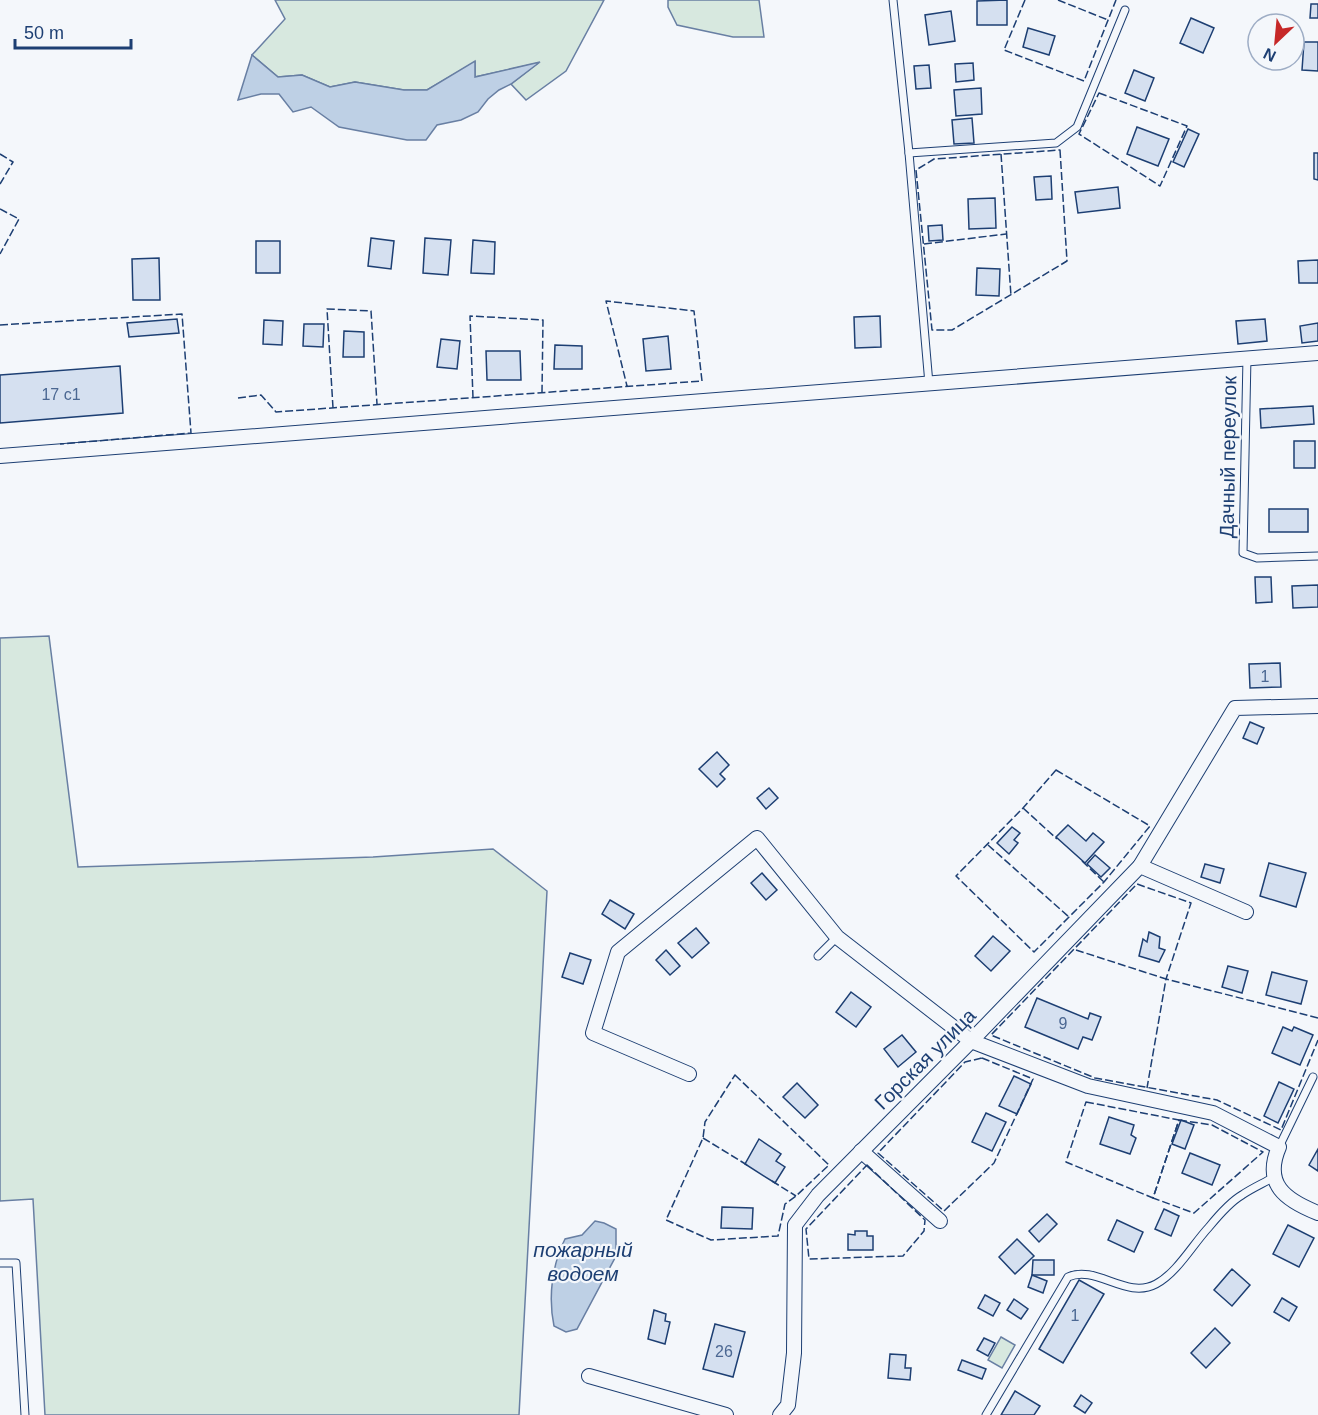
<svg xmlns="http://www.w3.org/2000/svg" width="1318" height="1415" font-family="Arial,sans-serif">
	<rect width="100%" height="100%" fill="#f4f7fb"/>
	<!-- green -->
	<g fill="#d7e8df" stroke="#687fa3" stroke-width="1.5">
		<polygon points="275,0 604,0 566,71 526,100 511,84 538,63 475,77 475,62 427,90 404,90 355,82 330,87 302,75 278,77 252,55 285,19"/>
		<polygon points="668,0 759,0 764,37 733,37 677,25 668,7"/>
		<polygon points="49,636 78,867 373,857 493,849 547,891 519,1415 45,1415 33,1199 0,1201 0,638"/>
		<polygon points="1001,1337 1015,1345 1002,1368 988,1360"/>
	</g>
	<!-- water -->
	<g fill="#bed0e5" stroke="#687fa3" stroke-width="1.5">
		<polygon points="252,55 278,77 302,75 330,87 355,82 404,90 427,90 475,61 475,77 540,62 511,84 499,90 488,99 478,112 461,120 437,125 426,140 407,140 339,127 311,107 293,112 279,94 261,94 238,100"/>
		<path d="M595,1221L604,1223L616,1229V1256L577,1329L566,1332L554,1326C548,1297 552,1265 565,1239L582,1235Z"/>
	</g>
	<!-- building -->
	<g fill="#d5e0f0" stroke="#1d3f73" stroke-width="1.5">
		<polygon points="1007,0 1007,25 977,25 977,1"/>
		<polygon points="1311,4 1318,4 1318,18 1310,18"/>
		<polygon points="951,11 955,41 929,45 925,15"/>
		<polygon points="1191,18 1214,28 1203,53 1180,43"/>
		<polygon points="1028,28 1055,36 1049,55 1023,47"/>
		<polygon points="1304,42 1318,42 1318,71 1302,70"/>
		<polygon points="973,63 974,80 956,82 955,64"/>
		<polygon points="929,65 931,88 916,89 914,66"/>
		<polygon points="1134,70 1154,78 1145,101 1125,93"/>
		<polygon points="981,88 982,114 956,116 954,90"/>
		<polygon points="972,118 974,143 954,144 952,120"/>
		<polygon points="1137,127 1169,139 1158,166 1127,154"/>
		<polygon points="1188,129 1199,134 1184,167 1173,162"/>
		<polygon points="1314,153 1318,153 1318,180 1314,179"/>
		<polygon points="1051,176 1052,199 1036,200 1034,177"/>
		<polygon points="1118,187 1120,208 1078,213 1075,192"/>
		<polygon points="995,198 996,228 969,229 968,199"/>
		<polygon points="942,225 943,240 929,241 928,226"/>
		<polygon points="371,238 394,241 391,269 368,266"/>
		<polygon points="425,238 451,240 448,275 423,273"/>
		<polygon points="473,240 495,242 494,274 471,273"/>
		<rect x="256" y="241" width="24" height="32"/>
		<polygon points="159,258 160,300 133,300 132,259"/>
		<polygon points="1318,260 1318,283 1299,283 1298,261"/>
		<polygon points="977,268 1000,269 999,296 976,295"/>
		<polygon points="880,316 881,347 855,348 854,317"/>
		<polygon points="177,319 179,333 129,337 127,323"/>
		<polygon points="1265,319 1267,341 1238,344 1236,321"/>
		<polygon points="264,320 283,321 282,345 263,344"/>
		<polygon points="1318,323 1318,341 1302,343 1300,326"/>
		<polygon points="304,324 324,324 323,347 303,346"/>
		<polygon points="344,331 364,332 364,357 343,357"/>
		<polygon points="668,336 671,369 646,371 643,339"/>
		<polygon points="441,339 460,341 457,369 437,367"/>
		<polygon points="555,345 582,346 582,369 554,369"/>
		<polygon points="486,351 520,351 521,380 487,380"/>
		<polygon points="120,366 123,413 0,423 0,375"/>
		<polygon points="1313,406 1314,424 1261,428 1260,409"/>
		<rect x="1294" y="441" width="21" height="27"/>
		<rect x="1269" y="509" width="39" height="23"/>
		<polygon points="1255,577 1271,577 1272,602 1256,603"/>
		<polygon points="1318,585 1318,607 1293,608 1292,586"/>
		<polygon points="1280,663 1281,687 1250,688 1249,664"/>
		<polygon points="1250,722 1264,728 1257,744 1243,738"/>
		<polygon points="717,752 729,765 720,774 725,779 717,787 699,769"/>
		<polygon points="769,788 778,798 766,809 757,798"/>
		<polygon points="1068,825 1086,841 1093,833 1104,842 1085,863 1056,837"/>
		<polygon points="1012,827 1020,833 1014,840 1018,843 1009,854 997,843"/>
		<polygon points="1095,855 1110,868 1101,877 1087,864"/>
		<polygon points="1269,863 1306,873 1296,907 1260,896"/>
		<polygon points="1205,864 1224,869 1220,883 1201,877"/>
		<polygon points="762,873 777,890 766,900 751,883"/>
		<polygon points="610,900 634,914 625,929 602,914"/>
		<polygon points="696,928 709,943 692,958 678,943"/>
		<polygon points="1149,932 1160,937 1159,948 1165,950 1159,962 1139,956 1143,939 1147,942"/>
		<polygon points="993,936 1010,951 991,971 975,956"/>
		<polygon points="666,950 680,966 670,975 656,960"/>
		<polygon points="570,953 591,960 583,984 562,977"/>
		<polygon points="1228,966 1248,971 1242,993 1222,987"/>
		<polygon points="1272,972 1307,981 1301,1004 1266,995"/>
		<polygon points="851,992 871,1007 856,1027 836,1012"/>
		<polygon points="1037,998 1088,1019 1090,1013 1101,1017 1092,1040 1083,1037 1078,1049 1025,1027"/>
		<polygon points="1283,1027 1292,1031 1294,1027 1313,1035 1300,1065 1272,1053"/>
		<polygon points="902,1035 916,1052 898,1067 884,1049"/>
		<polygon points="1014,1076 1031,1084 1017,1114 999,1106"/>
		<polygon points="1279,1082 1294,1089 1278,1123 1264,1116"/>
		<polygon points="797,1083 818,1105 805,1118 783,1097"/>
		<polygon points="986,1113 1006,1122 992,1151 972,1142"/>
		<polygon points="1109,1117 1134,1125 1131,1135 1136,1138 1130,1154 1100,1144"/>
		<polygon points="1181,1120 1194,1125 1185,1149 1172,1144"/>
		<polygon points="759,1139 781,1154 776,1161 785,1167 775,1183 745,1164"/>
		<polygon points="1318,1149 1318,1171 1309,1165"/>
		<polygon points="1190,1153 1220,1165 1212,1185 1182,1173"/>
		<polygon points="722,1207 753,1208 752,1229 721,1228"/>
		<polygon points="1164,1209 1179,1216 1171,1236 1155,1229"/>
		<polygon points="1047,1214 1057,1224 1039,1242 1029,1231"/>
		<polygon points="1117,1220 1143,1232 1134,1252 1108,1240"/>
		<polygon points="1288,1225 1314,1238 1299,1267 1273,1254"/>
		<polygon points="855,1231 867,1231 867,1236 873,1236 873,1250 848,1250 848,1234 855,1235"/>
		<polygon points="1017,1239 1034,1256 1015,1274 999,1257"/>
		<polygon points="1033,1260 1054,1260 1054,1275 1032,1275"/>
		<polygon points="1232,1269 1250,1285 1232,1306 1214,1290"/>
		<polygon points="1032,1275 1047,1281 1043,1293 1028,1287"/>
		<polygon points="1079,1280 1104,1294 1063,1363 1039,1349"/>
		<polygon points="985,1295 1000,1303 993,1316 978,1308"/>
		<polygon points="1282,1298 1297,1307 1289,1321 1274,1312"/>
		<polygon points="1014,1299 1028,1309 1021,1319 1007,1310"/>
		<polygon points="654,1310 666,1314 665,1321 670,1322 665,1344 648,1339"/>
		<polygon points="715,1324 745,1332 733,1377 703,1369"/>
		<polygon points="1215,1328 1230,1343 1206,1368 1191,1353"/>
		<polygon points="984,1338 995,1343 988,1356 977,1350"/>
		<polygon points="890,1354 906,1355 905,1368 911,1368 910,1380 888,1378"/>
		<polygon points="962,1360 986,1369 982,1379 958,1370"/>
		<polygon points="1015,1391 1040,1406 1034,1415 1001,1415"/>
		<polygon points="1081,1395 1092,1403 1085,1413 1074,1406"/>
	</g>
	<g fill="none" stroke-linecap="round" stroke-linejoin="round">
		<!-- lane casing -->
		<g stroke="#1d3f73" stroke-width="9">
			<g id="lane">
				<polyline points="893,0 909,153 929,384"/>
				<polyline points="909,153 1056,143 1077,127 1125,10"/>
				<polyline points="1247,357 1243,553 1257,558 1318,556"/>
				<polyline points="818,956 837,937"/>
				<polyline points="1279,1147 1313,1077"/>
				<polyline points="0,1263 16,1263 25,1415"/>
				<path d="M986,1415L1068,1277C1096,1264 1126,1300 1156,1284C1177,1273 1193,1244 1209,1227C1218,1216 1230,1202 1242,1195C1252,1188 1264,1183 1274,1177"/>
			</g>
		</g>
		<!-- street casing -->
		<g stroke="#1d3f73" stroke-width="16">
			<g id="street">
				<polyline points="0,456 1318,353"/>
				<polyline points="1140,866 1235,708 1318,706"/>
				<path d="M689,1074L593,1033L618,952L757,838L837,937L971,1041L1088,1086L1213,1113L1279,1147C1263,1184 1285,1200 1318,1213"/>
				<polyline points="861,1151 940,1221"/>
				<polyline points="589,1376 726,1415"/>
				<polyline points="780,1415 788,1405 794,1353 795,1225 818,1195 971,1041 1140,866 1246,912"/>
			</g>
		</g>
		<!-- lane -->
		<use href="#lane" stroke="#f4f7fb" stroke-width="7"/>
		<!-- street -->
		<use href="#street" stroke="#f4f7fb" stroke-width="14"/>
		<!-- fence -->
		<g stroke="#1d3f73" stroke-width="1.5" stroke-dasharray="8 3" stroke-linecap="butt">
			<polyline points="1025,0 1004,50 1084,81 1116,0"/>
			<polyline points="1058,0 1108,20"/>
			<polygon points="1099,93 1187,126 1160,186 1079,134"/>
			<polygon points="1060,150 1067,261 952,330 932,330 916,170 934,159"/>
			<polyline points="0,154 13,162 0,184"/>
			<polyline points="1001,154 1011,296"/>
			<polyline points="0,209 19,219 0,254"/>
			<polyline points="924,244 1006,234"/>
			<polyline points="0,325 182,314 191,433 60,444"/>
			<polyline points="238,398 261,395 276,412 702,381 694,311 606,301 627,386"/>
			<polyline points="473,398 470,316 543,320 542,392"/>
			<polyline points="333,408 327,309 371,311 377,404"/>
			<polygon points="1056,770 1150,826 1104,882 1034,952 956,876 1023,808"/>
			<polyline points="1023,808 1057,839"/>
			<polyline points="988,845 1069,917"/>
			<polyline points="1082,861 1104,882"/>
			<polyline points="1076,950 1166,979 1147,1088"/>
			<polyline points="1318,1018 1166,979 1191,903 1137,884 991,1035 1095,1078 1217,1100 1281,1130 1318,1040"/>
			<polygon points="982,1058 1033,1079 994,1163 944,1211 878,1153 965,1062"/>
			<polygon points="735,1075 829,1165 796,1196 785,1204 778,1236 711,1240 666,1220 703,1138 705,1122"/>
			<polygon points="1086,1102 1179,1120 1153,1198 1066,1162"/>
			<polygon points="1179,1120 1212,1125 1263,1152 1194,1213 1153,1198"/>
			<polyline points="703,1138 747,1165"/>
			<polygon points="867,1165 925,1220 924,1231 903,1256 809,1259 806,1229"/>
			<polyline points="772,1181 796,1196"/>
		</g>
	</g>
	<g text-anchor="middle" stroke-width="4.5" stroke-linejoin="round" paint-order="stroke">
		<!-- number labels -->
		<g font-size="16" fill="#4b6792">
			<text x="61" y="400">17 с1</text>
			<text x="1265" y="682">1</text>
			<text x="1063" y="1029">9</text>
			<text x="1075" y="1321">1</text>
			<text x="724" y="1357">26</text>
		</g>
		<!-- street labels -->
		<g font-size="20" fill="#1d3f73" stroke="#f4f7fb">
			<text transform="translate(1228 457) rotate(-89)" y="7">Дачный переулок</text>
			<text transform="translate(925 1059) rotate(-45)" y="7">Горская улица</text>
		</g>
		<!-- water labels -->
		<g font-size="21" font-style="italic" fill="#1d3f73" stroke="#f4f7fb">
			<text x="583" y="1257">пожарный<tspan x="583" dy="24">водоем</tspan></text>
		</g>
	</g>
	<!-- north arrow -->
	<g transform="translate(1276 42) rotate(206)"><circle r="28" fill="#f4f7fb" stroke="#9eadc5" stroke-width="1.5"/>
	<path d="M0-4.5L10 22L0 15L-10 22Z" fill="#c62828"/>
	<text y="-9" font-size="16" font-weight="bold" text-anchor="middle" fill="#1d3f73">N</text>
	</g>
	<!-- scale -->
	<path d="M15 39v9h116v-9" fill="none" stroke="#1d3f73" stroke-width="3"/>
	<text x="24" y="39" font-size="18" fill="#1d3f73" stroke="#f4f7fb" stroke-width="4.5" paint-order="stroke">50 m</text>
</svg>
